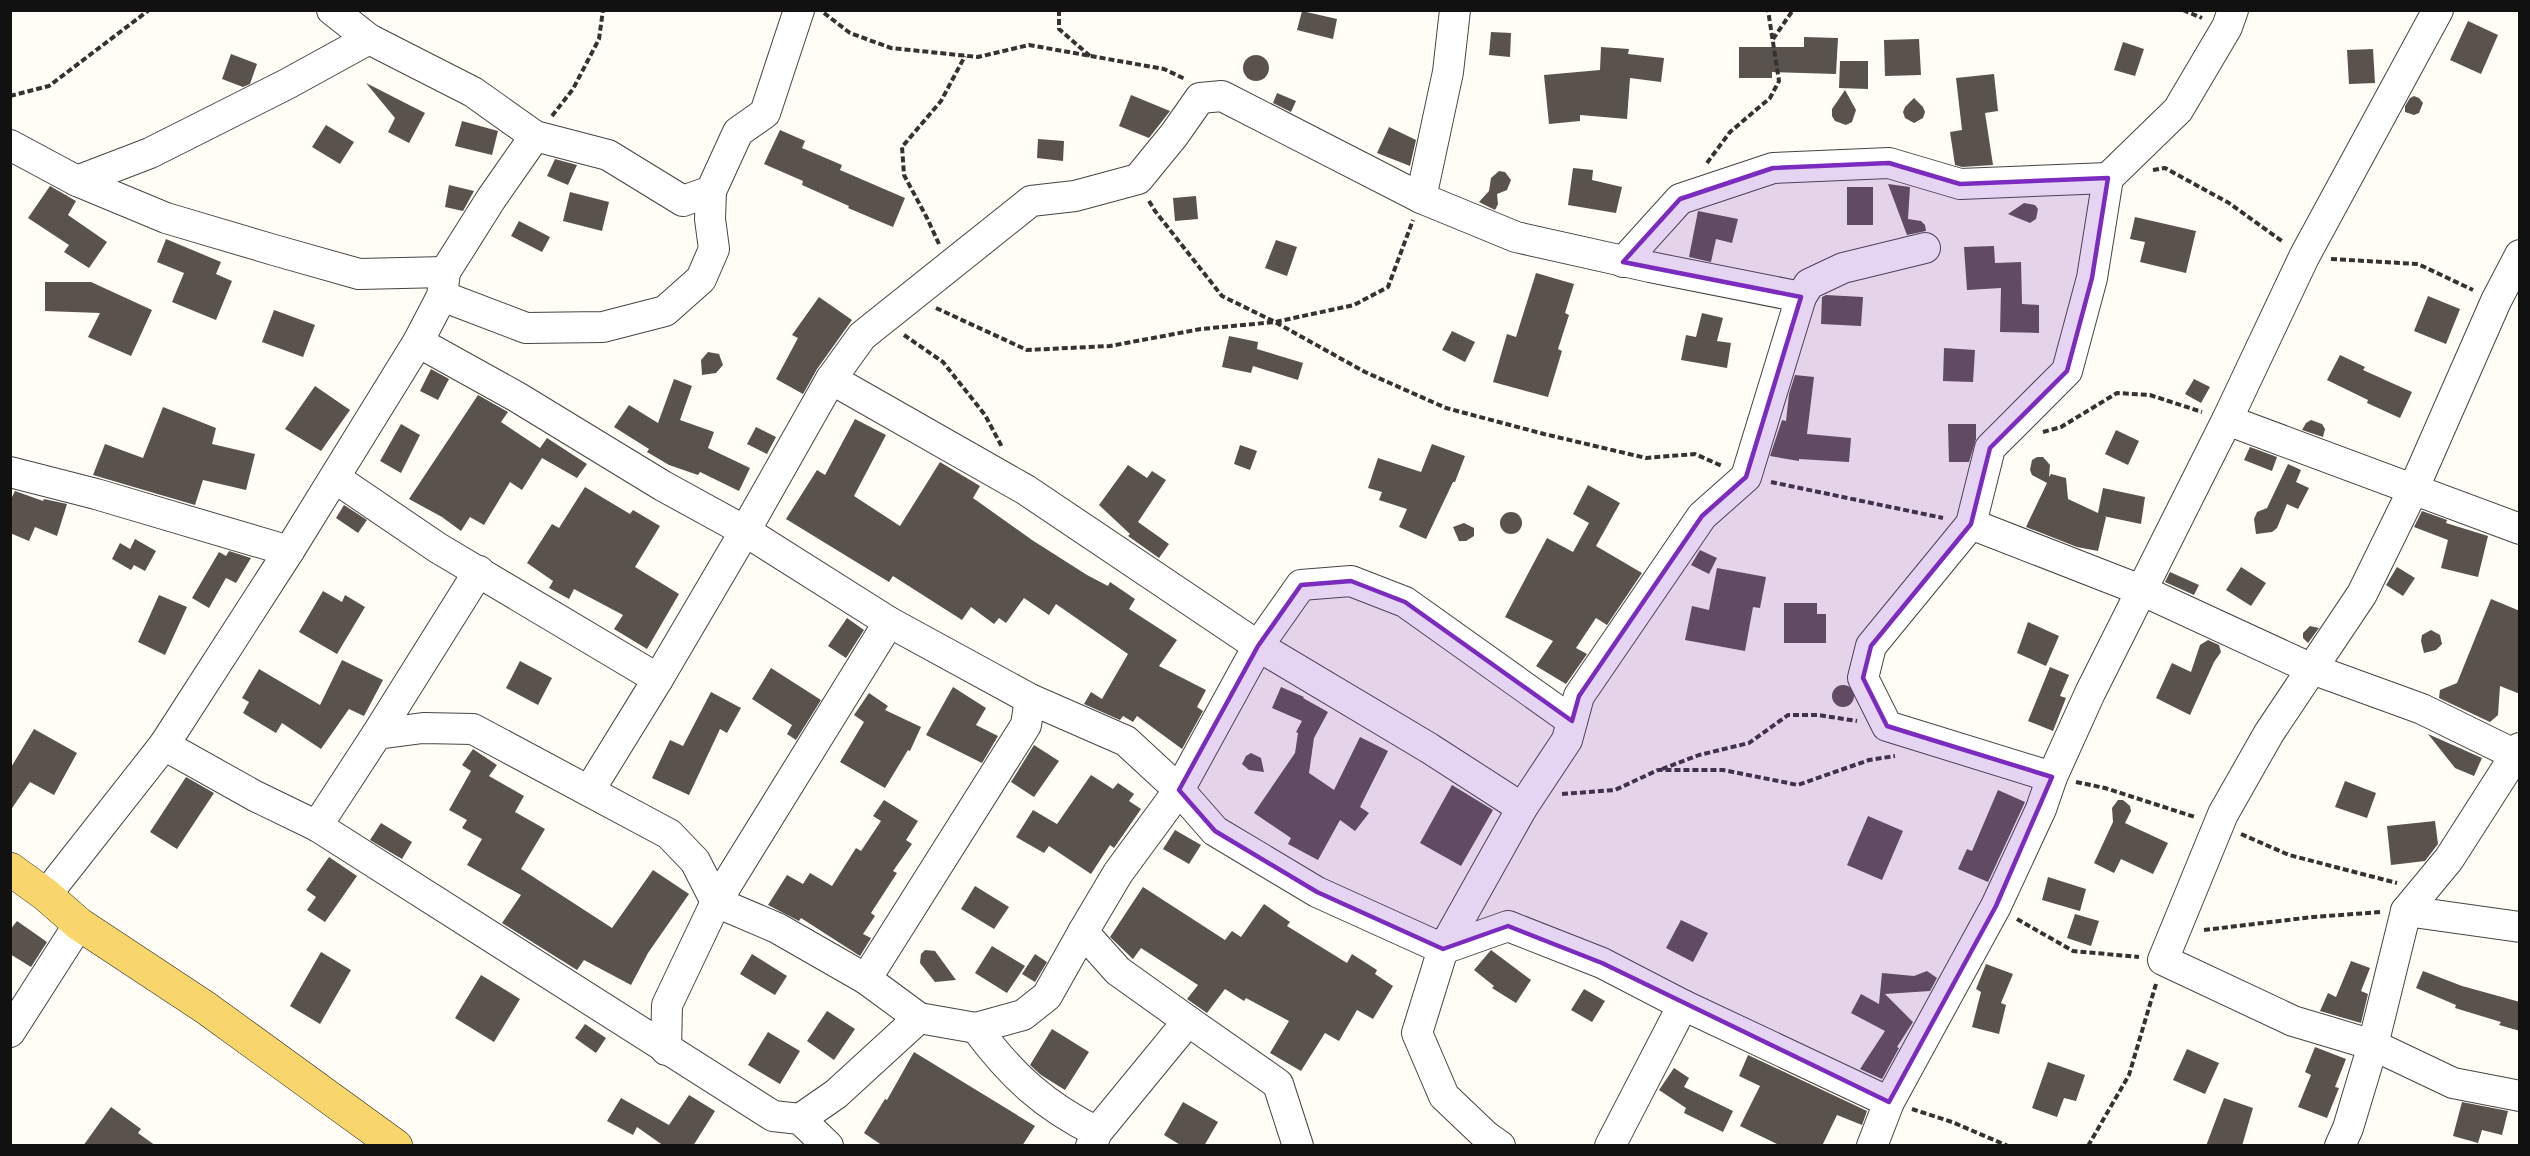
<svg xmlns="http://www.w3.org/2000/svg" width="2530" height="1156" font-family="'Times New Roman',serif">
	<rect width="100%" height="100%" fill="#fffdf5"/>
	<!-- building -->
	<g fill="#5a524d">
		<polygon points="1302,11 1337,19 1333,39 1297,30"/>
		<polygon points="2468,21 2498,35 2481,74 2450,60"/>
		<polygon points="1491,32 1511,33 1510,57 1489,55"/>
		<polygon points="1804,37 1838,38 1836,74 1772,72 1772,78 1739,78 1739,47 1804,47"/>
		<polygon points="1919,39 1921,75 1885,76 1884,40"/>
		<polygon points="2123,42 2144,49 2135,76 2114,70"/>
		<polygon points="1601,47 1629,49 1628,54 1664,58 1661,82 1630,78 1627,119 1580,115 1580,121 1549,124 1544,75 1600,70"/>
		<polygon points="2373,49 2375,83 2349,84 2347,50"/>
		<polygon points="231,54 257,64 250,84 243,87 222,79"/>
		<circle cx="1256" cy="68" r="13"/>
		<polygon points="1840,61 1868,61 1868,89 1839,88"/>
		<polygon points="1994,74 1998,111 1985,113 1993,165 1962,167 1955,165 1950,132 1962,130 1956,78"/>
		<polygon points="366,83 425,113 409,143 388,132 395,118"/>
		<polygon points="1845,90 1856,110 1852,122 1846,125 1835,121 1832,116 1832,109"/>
		<polygon points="1277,93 1296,101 1291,112 1273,103"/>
		<polygon points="1131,95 1170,111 1149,138 1119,126"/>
		<polygon points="2414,96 2419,98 2423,103 2419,113 2414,115 2405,112 2405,106 2410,98"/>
		<polygon points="1914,98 1923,107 1925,112 1923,118 1914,123 1905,118 1903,112 1905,107"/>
		<polygon points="462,121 498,131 492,155 455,146"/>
		<polygon points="326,125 354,142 340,164 312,147"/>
		<polygon points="1389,127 1416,140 1410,166 1377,153"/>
		<polygon points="780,130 805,141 802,148 842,165 840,170 905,198 893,227 848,208 849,206 802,185 803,181 764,164"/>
		<polygon points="1038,139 1064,141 1063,161 1037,158"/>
		<polygon points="555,159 577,165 568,185 547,176"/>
		<polygon points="1573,168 1593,170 1592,180 1622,187 1616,213 1568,205"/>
		<polygon points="1499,171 1505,172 1511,180 1507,190 1497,194 1498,204 1495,210 1479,202 1489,191 1491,178"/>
		<polygon points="1888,184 1910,187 1908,219 1921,221 1925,225 1926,231 1907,235"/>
		<polygon points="449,185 474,191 463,211 445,207"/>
		<polygon points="50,186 76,201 68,215 107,242 89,268 64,252 69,245 28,218"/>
		<rect x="1847" y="187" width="26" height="38"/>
		<polygon points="570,192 609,202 602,231 563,221"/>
		<polygon points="1196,196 1198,219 1175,221 1173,198"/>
		<polygon points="2024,203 2035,205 2038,209 2036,219 2030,223 2008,214"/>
		<polygon points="1698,211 1738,219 1732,243 1716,239 1711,262 1689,257"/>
		<polygon points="2135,217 2196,231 2186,273 2140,262 2145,242 2130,239"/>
		<polygon points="519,221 550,237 542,252 511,236"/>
		<polygon points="166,239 221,262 216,274 232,281 216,320 172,302 184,273 157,262"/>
		<polygon points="1276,240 1297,247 1287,276 1265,268"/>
		<polygon points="1994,246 1995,263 2021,262 2022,304 2039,305 2039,333 2000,332 2001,288 1967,290 1964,247"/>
		<polygon points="1536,273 1574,284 1565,313 1569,315 1558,349 1562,351 1548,397 1493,382 1507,334 1516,337"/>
		<polygon points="45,282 91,282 152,310 131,356 88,337 100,313 45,311"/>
		<polygon points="1826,295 1863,297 1861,326 1821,324 1822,297"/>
		<polygon points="2428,296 2460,309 2446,344 2414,331"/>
		<polygon points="819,297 852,320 817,369 803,394 776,379 798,338 792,335"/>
		<polygon points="274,310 315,325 303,357 262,342"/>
		<polygon points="1702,313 1723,318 1717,341 1731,343 1727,368 1681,360 1686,335 1696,337"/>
		<polygon points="1452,331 1475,342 1465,362 1442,350"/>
		<polygon points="1229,336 1258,342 1257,349 1303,363 1298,380 1253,366 1251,373 1222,367"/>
		<polygon points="1944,348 1975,350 1973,382 1943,381"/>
		<polygon points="708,352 719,354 723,365 716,373 702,375 701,360"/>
		<polygon points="2340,355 2365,367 2363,370 2412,392 2400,418 2367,403 2368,400 2327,380"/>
		<polygon points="431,369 449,379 438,400 420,391"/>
		<polygon points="1795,375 1814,377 1807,434 1851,438 1849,462 1799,459 1799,461 1770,456 1782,420 1786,421 1789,394"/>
		<polygon points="674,379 692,386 680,420 714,432 708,448 750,468 739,491 700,472 698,475 669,465 647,452 649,449 614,427 629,405 658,423"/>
		<polygon points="2194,379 2210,387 2201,403 2185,394"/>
		<polygon points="315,386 350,410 321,451 285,429"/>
		<polygon points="478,395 508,412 501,422 540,448 547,438 587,464 577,478 542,458 522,490 510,482 484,525 470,517 461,531 442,517 409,499"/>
		<polygon points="163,407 216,428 212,444 255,454 246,490 203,480 195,505 93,475 105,444 143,458"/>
		<polygon points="855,419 886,435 854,496 900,526 940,462 980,486 973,498 1032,540 1087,575 1108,586 1110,582 1135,599 1129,609 1177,640 1159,666 1206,690 1197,707 1203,711 1182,749 1137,716 1133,722 1123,716 1120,720 1084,704 1091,692 1102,699 1128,654 1056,604 1049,615 1024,598 1006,623 999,618 994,624 971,607 962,620 893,576 889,582 786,519 817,470 825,475"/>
		<polygon points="2311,420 2322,424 2325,429 2323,437 2302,430 2306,423"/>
		<polygon points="401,424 420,435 401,473 380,461"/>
		<polygon points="1948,424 1976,424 1976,439 1969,462 1949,462"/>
		<polygon points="756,427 776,437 767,454 747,444"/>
		<polygon points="2116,430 2139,441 2128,465 2105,454"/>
		<polygon points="1432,444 1465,456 1455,482 1453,482 1426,539 1399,527 1407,509 1379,500 1382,492 1368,488 1378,458 1421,472"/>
		<polygon points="1240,445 1257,451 1250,470 1234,464"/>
		<polygon points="2250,447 2277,457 2272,471 2244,460"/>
		<polygon points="2037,457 2043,457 2050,465 2049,477 2051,474 2066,478 2068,499 2098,513 2103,488 2145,497 2141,524 2103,516 2106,517 2098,551 2077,547 2026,527 2047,483 2032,475 2030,470 2032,460"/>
		<polygon points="2288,464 2301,470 2296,482 2309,488 2298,509 2287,504 2277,528 2272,532 2256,534 2254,519 2257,512 2267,508"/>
		<polygon points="1128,465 1147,478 1152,471 1166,480 1138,522 1169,544 1159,558 1128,536 1130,534 1099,505"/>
		<polygon points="1588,485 1620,503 1596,546 1642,573 1607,625 1596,618 1576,648 1587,654 1566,684 1536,666 1553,641 1505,617 1547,538 1573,552 1589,523 1573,514"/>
		<polygon points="585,487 630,514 633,510 660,526 635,567 679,594 647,649 614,629 623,615 574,589 569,599 549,588 553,581 527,563 552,524 559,528"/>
		<polygon points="15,491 43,501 44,499 67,504 57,536 35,527 29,541 10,533 10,501"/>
		<polygon points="344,505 367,520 358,533 336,518"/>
		<polygon points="2422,511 2447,520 2446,523 2488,536 2478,577 2441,568 2448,540 2414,527"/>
		<circle cx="1511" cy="523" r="11"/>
		<polygon points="1464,523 1474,528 1474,536 1466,541 1459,541 1453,527"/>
		<polygon points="135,539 156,551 145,571 134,565 131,570 112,559 120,543 130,549"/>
		<polygon points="1700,550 1717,558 1709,574 1691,565"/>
		<polygon points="229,551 251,558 236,583 226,578 209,608 192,598 219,552 226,556"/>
		<polygon points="2241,567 2266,583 2251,606 2226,590"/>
		<polygon points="2397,567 2415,578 2403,596 2386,585"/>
		<polygon points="1717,568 1766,577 1760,608 1753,607 1745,651 1685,640 1692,606 1709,610"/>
		<polygon points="2170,572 2199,585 2194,595 2165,582"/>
		<polygon points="323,591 342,602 345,595 365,607 337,654 299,632"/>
		<polygon points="159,595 187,607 165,655 138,642"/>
		<polygon points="2491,599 2520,611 2520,694 2500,686 2498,715 2490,722 2439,698 2440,690 2457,683"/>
		<polygon points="1784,603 1817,603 1817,614 1826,614 1826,643 1784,643"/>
		<polygon points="847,618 864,630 846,658 828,646"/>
		<polygon points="2028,622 2059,636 2046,666 2017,653"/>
		<polygon points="2310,626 2319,628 2308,643 2303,638 2303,633"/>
		<polygon points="2431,630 2440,635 2442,644 2436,650 2424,653 2421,641 2422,635"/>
		<polygon points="2208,640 2219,645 2221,652 2214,662 2190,715 2156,698 2172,663 2191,672 2200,645"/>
		<polygon points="342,660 383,680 364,716 349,709 321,749 282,723 276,733 243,713 249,702 242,698 259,669 320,705"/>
		<polygon points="520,661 552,678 538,705 506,688"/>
		<polygon points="2050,667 2069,675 2060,696 2066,698 2053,731 2028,721"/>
		<polygon points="771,668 821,700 796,740 787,734 792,725 752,699"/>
		<circle cx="1843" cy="696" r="11"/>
		<polygon points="953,687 986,708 976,725 998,736 982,763 926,735"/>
		<polygon points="1281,687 1304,697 1303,698 1328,712 1314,738 1309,773 1334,790 1360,737 1388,751 1360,807 1369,813 1355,831 1340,820 1318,860 1288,844 1291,838 1254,813 1295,753 1298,733 1296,732 1302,721 1272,708"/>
		<polygon points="711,692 741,708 727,733 720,729 689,795 652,778 670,740 683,746"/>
		<polygon points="869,693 888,706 885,710 921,727 910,751 908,750 885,788 840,762 864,722 854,715"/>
		<polygon points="34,729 77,753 54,795 30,782 10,811 10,769"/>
		<polygon points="2428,734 2482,758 2474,776 2455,768"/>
		<polygon points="1034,745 1059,761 1034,797 1011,782"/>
		<polygon points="473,749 497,765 489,776 524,796 515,812 545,829 521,869 612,928 653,870 689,894 648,953 631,985 584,960 577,970 502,923 521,895 467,865 482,839 462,828 467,820 449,810 471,771 462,765"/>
		<polygon points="1251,753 1261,758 1264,772 1249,770 1242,764 1246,756"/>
		<polygon points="1091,775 1113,789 1118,783 1134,794 1129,801 1141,809 1114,848 1110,845 1091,874 1049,846 1044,853 1016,837 1033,810 1057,824"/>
		<polygon points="186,777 214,793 177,849 150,832"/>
		<polygon points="2345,781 2376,793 2367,818 2335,807"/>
		<polygon points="1452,785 1493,810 1461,866 1420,843"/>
		<polygon points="1998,790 2025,802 1988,882 1958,869 1967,849 1972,851"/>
		<polygon points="884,800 918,821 906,840 912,844 893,871 897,873 871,913 875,916 863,934 871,938 860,956 801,918 799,921 768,905 787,875 803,884 810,873 832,886 856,848 861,851 881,821 873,816"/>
		<polygon points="2118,800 2123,800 2130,806 2131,811 2125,823 2168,843 2153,874 2121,859 2114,873 2094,863 2113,822 2112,808"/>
		<polygon points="1868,816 1903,831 1882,880 1847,865"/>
		<polygon points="2435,821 2438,844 2425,861 2391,865 2387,826"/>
		<polygon points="381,823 412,842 402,859 370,840"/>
		<polygon points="1175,830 1201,845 1189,864 1163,849"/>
		<polygon points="329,857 357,876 325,922 307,910 316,897 306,890"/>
		<polygon points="2048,877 2086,889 2080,911 2042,900"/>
		<polygon points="975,886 1009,907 994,929 961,909"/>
		<polygon points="1143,887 1225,940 1232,931 1241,937 1264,904 1290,922 1287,926 1347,963 1352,954 1377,970 1375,974 1393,986 1373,1019 1357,1010 1339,1041 1325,1033 1301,1071 1270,1053 1289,1021 1246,998 1244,1001 1225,989 1207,1013 1187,999 1198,985 1141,948 1133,959 1110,937"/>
		<polygon points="2075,914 2099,921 2091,946 2067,938"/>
		<polygon points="1681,920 1708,933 1693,962 1666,948"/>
		<polygon points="17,921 47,942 31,967 10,954 10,930"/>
		<polygon points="992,946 1025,966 1007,993 975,973"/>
		<polygon points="925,950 935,951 956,980 935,982 920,963 921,954"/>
		<polygon points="1491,950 1531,980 1516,1003 1492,988 1494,986 1474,970"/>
		<polygon points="321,952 351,970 320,1024 290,1006"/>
		<polygon points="752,954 787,976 775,995 740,974"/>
		<polygon points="1035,954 1047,962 1035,982 1022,974"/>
		<polygon points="2351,961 2370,968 2361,991 2368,994 2361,1023 2320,1011 2328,993 2336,997"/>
		<polygon points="1986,964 2013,974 2001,1003 2006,1005 1999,1034 1972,1027 1981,992 1976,989"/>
		<polygon points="1927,971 1937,978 1930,991 1885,994 1913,1022 1897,1047 1899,1048 1882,1079 1860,1069 1885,1031 1851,1013 1861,994 1879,1004 1882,973 1914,976"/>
		<polygon points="2423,971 2462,986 2520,1002 2520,1031 2499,1025 2501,1022 2455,1008 2456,1005 2416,988"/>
		<polygon points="481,975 520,999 494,1042 455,1018"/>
		<polygon points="1584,989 1605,1001 1592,1022 1571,1010"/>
		<polygon points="827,1011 855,1029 834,1060 807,1041"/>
		<polygon points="585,1024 606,1038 596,1053 575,1038"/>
		<polygon points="1052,1029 1089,1052 1065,1090 1041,1075 1030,1065"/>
		<polygon points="768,1032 800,1051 780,1084 748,1065"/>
		<polygon points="2315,1047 2346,1059 2335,1087 2339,1088 2327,1118 2298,1107 2311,1075 2305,1072"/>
		<polygon points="2187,1049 2219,1063 2205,1094 2173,1080"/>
		<polygon points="914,1052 1035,1126 1022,1146 883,1146 864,1133 885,1099 887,1100"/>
		<polygon points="1748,1055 1867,1111 1862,1125 1837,1115 1822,1146 1781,1146 1740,1126 1760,1086 1739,1076"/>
		<polygon points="2048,1062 2085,1075 2076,1101 2064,1098 2057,1117 2032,1108"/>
		<polygon points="1674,1068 1689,1078 1684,1087 1733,1111 1723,1132 1684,1113 1686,1108 1659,1090"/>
		<polygon points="689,1095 715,1111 693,1146 664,1146 637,1127 633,1135 607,1121 621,1098 669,1125"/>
		<polygon points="2224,1098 2253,1108 2242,1146 2206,1146"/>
		<polygon points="1183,1102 1218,1122 1204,1146 1182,1146 1164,1135"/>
		<polygon points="2462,1102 2508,1111 2502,1135 2482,1130 2478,1143 2453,1136"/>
		<polygon points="111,1107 141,1129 138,1133 156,1146 83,1146"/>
	</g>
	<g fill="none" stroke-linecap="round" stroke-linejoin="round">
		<!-- minor casing -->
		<g stroke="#444" stroke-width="32">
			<g id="minor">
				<polyline points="332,10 369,39 473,92 535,136 608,155 683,201 711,191 738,132 765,113 799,10"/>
				<polyline points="1455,10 1448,72 1421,198 1516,237 1650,267 1801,297 1809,284 1843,268 1925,248"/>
				<polyline points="10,145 77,181 166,218 274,250 359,274 445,272"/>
				<polyline points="77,181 150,153 287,84 369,39"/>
				<polyline points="2520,255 2496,301 2413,490 2362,594 2269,733 2223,814 2163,960 2293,1021 2373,1045 2453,1083 2520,1096"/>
				<polyline points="1623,262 1680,199 1773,168 1889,163 1960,184 2108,178"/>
				<polyline points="442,296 526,328 603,327 665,311 701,279 714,249 710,219 711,191"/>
				<polyline points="418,342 517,397 663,486 745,531 889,622 1030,699 1126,741 1179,790 1215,831 1317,892 1443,949 1508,926 1602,963 1683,1005 1889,1102"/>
				<polyline points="831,379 1026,490 1258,646 1429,748 1522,808"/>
				<polyline points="2227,420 2520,529"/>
				<polyline points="10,472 96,494 289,551"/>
				<polyline points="335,478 438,548 658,679 745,531 831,379 862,336 1031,201 1075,196 1138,179 1174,135 1200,98 1222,96 1421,198"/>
				<polyline points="1971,524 2143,591 2312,669 2422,709 2520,757"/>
				<polyline points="377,734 479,571"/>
				<polyline points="164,745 255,796 317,826 377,734 423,728 473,729 669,834 695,861 716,902 777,928 866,979 1026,725 1030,699"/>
				<polyline points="2052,777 1887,726 1863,678 1871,646 1971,524 1990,448 2067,371 2092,278 2108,178 2178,110 2227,27 2233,10"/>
				<polyline points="589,791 658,679"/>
				<polyline points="317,826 773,1116 800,1119 828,1146"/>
				<polyline points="46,895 164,745 289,551 418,342 442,296 445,272 491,199 535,136"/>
				<polyline points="2406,911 2520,927"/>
				<path d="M866,979L919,1018L976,1028C1012,1076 1043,1105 1097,1132"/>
				<polyline points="1188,1021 1118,971 1083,932 1118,873 1179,790 1258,646 1301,585 1351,581 1405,602 1572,721"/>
				<polyline points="976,1028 1023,1015 1047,996 1083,932"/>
				<polyline points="10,1032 79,924"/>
				<polyline points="666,1050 667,1005 716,902 889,622"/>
				<polyline points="800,1119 836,1094 919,1018"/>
				<polyline points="1091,1146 1097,1132 1188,1021 1278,1084 1298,1146"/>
				<polyline points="1500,1146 1486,1136 1444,1096 1417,1033 1443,949 1522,808 1567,740 1579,696 1702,516 1746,477 1801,297"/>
				<polyline points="1610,1146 1683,1005"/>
				<polyline points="1872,1146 1889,1102 1996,906 2041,809 2052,777 2090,693 2227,420 2304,257 2438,10"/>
				<polyline points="2340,1146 2348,1128 2373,1045 2406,911 2449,859 2520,748"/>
			</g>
		</g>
		<!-- major casing -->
		<g stroke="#222" stroke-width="34">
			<polyline id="major" points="10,869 46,895 79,924 206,1008 396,1146"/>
		</g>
		<!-- path -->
		<g stroke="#333" stroke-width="4" stroke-dasharray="6 3" stroke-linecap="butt">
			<polyline points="1059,10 1059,29 1091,57"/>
			<polyline points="2183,10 2202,18"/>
			<polyline points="824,13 850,33 891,48 978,57 1029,45 1164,69 1185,79"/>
			<polyline points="1773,39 1793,10"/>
			<polyline points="10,96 49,86 149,10"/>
			<polyline points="552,116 573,89 599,39 603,10"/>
			<polyline points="1707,163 1730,132 1770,98 1779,81 1768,10"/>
			<polyline points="2153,170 2165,168 2229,203 2283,242"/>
			<polyline points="1149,201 1155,211 1222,296 1275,322 1365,372 1446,408 1544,434 1646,458 1695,454 1722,466"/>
			<polyline points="939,244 927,218 904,175 902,147 941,101 965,56"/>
			<polyline points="2331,259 2418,264 2473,290"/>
			<polyline points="936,308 1027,350 1110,346 1201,329 1275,322 1354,305 1388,287 1413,220"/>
			<polyline points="904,335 943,362 985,415 1002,447"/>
			<polyline points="2043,432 2061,427 2117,393 2150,395 2202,412"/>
			<polyline points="1771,482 1943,518"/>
			<polyline points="1662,769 1699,755 1749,743 1788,715 1818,715 1857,721"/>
			<polyline points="2076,782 2105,788 2195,817"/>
			<polyline points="1562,794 1615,790 1658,770 1723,770 1798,785 1869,760 1895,756"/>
			<polyline points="2241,834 2289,855 2397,883"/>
			<polyline points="2017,919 2073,951 2139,957"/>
			<polyline points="2204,930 2313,917 2381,912"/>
			<polyline points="1912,1109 1952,1122 2008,1146"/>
			<polyline points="2088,1146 2129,1075 2156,984"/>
		</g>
		<!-- minor -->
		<use href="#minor" stroke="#fff" stroke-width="30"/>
		<!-- major -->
		<use href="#major" stroke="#f9d66b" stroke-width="33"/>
	</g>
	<!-- marked area -->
	<path fill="#7b2cbf" fill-opacity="0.2" stroke="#7b2cbf" stroke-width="4.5" stroke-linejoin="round" d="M1889,163L1960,184L2108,178L2092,278L2067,371L1990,448L1971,524L1871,646L1863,678L1887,726L2052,777L1996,906L1889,1102L1602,963L1508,926L1443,949L1317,892L1215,831L1179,790L1258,646L1301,585L1351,581L1405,602L1572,721L1579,696L1702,516L1746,477L1801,297L1623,262L1680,199L1773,168Z"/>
	<!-- border -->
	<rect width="2530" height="1156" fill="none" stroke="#111111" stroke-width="24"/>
</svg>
